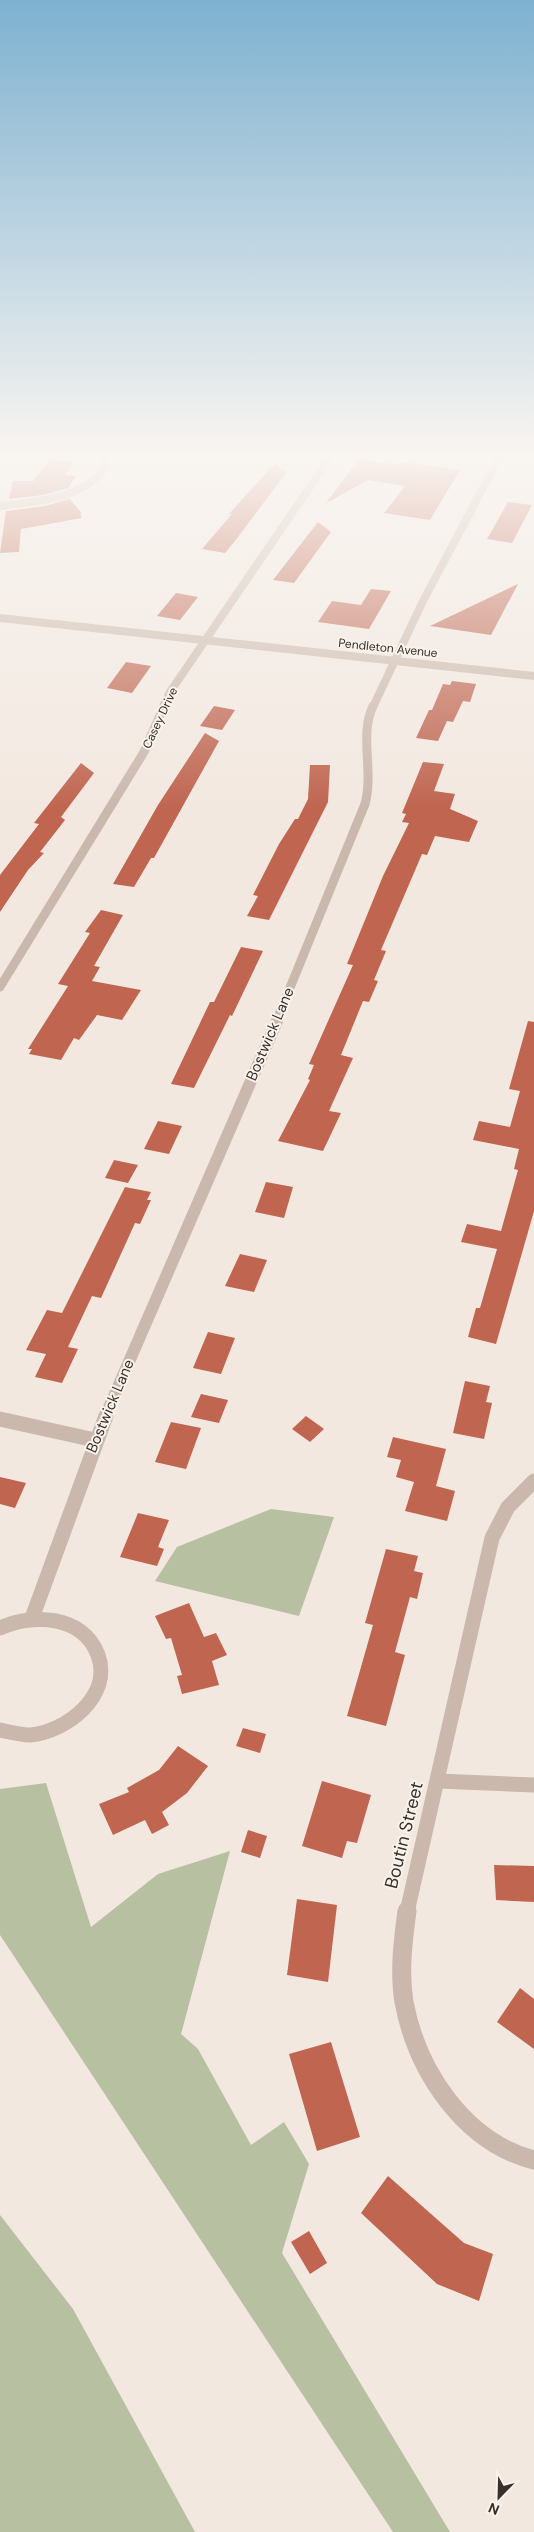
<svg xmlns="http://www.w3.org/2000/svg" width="534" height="2532" font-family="'DM Sans',sans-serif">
	<rect width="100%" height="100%" fill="#f2e8e0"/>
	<!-- green -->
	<g fill="#b7c0a0">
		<polygon points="271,1509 334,1517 299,1616 155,1581 177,1547"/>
		<polygon points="46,1783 91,1927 158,1874 230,1851 181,2034 198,2049 251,2145 284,2122 309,2164 282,2253 450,2532 393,2532 0,1935 0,1789"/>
		<polygon points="0,2215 73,2309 195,2532 0,2532"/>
	</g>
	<!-- building -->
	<g fill="#bf6550">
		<polygon points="359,459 399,465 401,462 460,470 430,520 384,513 405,486 368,480 326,503"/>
		<polygon points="50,460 73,462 65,475 76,476 68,488 43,495 9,499 13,481 33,481"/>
		<polygon points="275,463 286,473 235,541 225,553 202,549 232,514 229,514"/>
		<polygon points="70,499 82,514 80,514 82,518 21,529 19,552 0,553 6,511 45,506"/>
		<polygon points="508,502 532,505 512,543 487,539"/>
		<polygon points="318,522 331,532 294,583 273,580"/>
		<polygon points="518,584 491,635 430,626"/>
		<polygon points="371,589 391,591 369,629 318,622 332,601 361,605"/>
		<polygon points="176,593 198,597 180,620 157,616"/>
		<polygon points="126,662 151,666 132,693 107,688"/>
		<polygon points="452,681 476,684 470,702 463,701 453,722 447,721 438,741 416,738 429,710 432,710 443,684 450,685"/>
		<polygon points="214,706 235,710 222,730 200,726"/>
		<polygon points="205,733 219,741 154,858 151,858 134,887 113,884 158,805"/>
		<polygon points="423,762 444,764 434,791 455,794 450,809 478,821 469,842 435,836 427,855 422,854 381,950 386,951 374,980 378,981 369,1002 363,1001 341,1055 353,1058 329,1111 341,1113 323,1151 278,1141 310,1080 308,1079 314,1065 309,1064 353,965 347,964 383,876 409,823 402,822 406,814 402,813"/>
		<polygon points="81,763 94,773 61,817 65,820 40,852 44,853 28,870 0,912 0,875 39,824 34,823"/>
		<polygon points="310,765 330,765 328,802 269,920 247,916 258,896 253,895 279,844 295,819 298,819 308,799"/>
		<polygon points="101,910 123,915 94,966 100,967 92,981 141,990 122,1020 97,1015 79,1040 74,1038 61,1060 29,1054 32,1049 28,1049 68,986 58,984 90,933 85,932"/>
		<polygon points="241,947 263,951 232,1016 230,1015 194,1088 171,1084 210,1002 214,1002"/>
		<polygon points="528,1021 534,1022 534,1211 496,1344 468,1337 476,1308 480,1308 497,1249 461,1242 467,1224 501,1231 518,1170 514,1169 519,1149 473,1140 479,1121 510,1127 520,1091 509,1089"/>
		<polygon points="158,1121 182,1126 169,1154 144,1149"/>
		<polygon points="114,1160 138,1165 128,1183 105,1178"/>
		<polygon points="266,1182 293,1187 284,1218 255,1212"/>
		<polygon points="125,1187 151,1192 147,1200 151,1200 140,1224 135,1223 101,1298 92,1296 68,1347 78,1349 62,1383 35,1377 46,1354 26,1350 47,1310 62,1313"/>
		<polygon points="240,1254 267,1260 254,1292 225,1286"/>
		<polygon points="208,1332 235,1338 221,1374 193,1368"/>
		<polygon points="465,1381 490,1386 486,1402 492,1403 484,1439 453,1433"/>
		<polygon points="201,1394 228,1400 219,1423 191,1417"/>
		<polygon points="306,1416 324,1429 310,1442 292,1429"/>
		<polygon points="171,1422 201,1428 186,1469 155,1462"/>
		<polygon points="393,1437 446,1449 436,1486 455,1491 447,1521 405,1511 414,1482 396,1477 401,1460 387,1457"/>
		<polygon points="0,1477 26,1483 15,1508 0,1504"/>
		<polygon points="138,1513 169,1520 158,1547 164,1549 157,1566 120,1557"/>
		<polygon points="386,1549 418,1556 414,1571 423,1573 417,1599 410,1597 395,1652 405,1655 386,1726 347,1716 373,1625 365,1623"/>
		<polygon points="189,1603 204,1637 216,1633 227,1655 212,1661 219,1685 182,1694 177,1676 182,1675 171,1638 166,1639 155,1616"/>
		<polygon points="243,1728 266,1734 260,1753 236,1746"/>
		<polygon points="178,1746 208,1766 187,1793 162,1812 169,1825 152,1834 145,1820 113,1835 99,1804 129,1792 127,1788 159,1770"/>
		<polygon points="322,1781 371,1795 357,1843 347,1841 342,1858 302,1846"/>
		<polygon points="248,1830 267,1836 260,1858 241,1852"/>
		<polygon points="494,1865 534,1866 534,1902 496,1900"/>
		<polygon points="297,1899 337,1905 328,1982 287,1975"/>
		<polygon points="520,1988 534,1999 534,2049 497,2022"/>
		<polygon points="331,2042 360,2137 317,2151 289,2054"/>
		<polygon points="388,2176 464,2243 493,2254 479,2301 437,2284 361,2213"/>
		<polygon points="309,2231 327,2263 310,2274 291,2242"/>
	</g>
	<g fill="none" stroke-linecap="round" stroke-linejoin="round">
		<!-- minor-far4 -->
		<g stroke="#cab8ac" stroke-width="8">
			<path d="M0,506C39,501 80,500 106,467L103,456"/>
			<polyline points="0,618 534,676"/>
			<polyline points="163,707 170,692 331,456"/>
			<polyline points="373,707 422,603 500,456"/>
		</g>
		<!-- minor-far3 -->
		<g stroke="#cab8ac" stroke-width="9">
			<polyline points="0,987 144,752 164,706"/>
			<path d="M276,1022L365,804C374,771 359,735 373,706"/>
		</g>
		<!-- minor-far2 -->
		<polyline stroke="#cab8ac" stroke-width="12" points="105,1417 277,1021"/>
		<!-- minor-far1 -->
		<g stroke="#cab8ac" stroke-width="15">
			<polyline points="0,1419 95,1440"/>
			<polyline points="32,1618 106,1416"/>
			<path d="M0,1628C33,1613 83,1615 98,1655C113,1696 66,1732 30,1735C21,1735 9,1732 0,1730"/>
			<polyline points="438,1781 534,1785"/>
			<polyline points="407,1912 492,1538 508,1507 534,1481"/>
		</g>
		<!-- minor -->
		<path stroke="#cab8ac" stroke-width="19" d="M407,1911C403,1941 399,1972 404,2002C417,2071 464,2142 534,2160"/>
	</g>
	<!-- sky -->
	<linearGradient id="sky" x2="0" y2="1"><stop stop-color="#7eb1d0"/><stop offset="0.56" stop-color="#f9f5f1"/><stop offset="1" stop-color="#f9f5f1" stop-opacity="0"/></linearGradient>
	<rect width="534" height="810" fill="url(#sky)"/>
	<g text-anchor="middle" stroke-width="4" stroke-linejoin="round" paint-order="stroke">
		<!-- far-street labels -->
		<g font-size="12" fill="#382e2b" stroke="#f9f3ec">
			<text transform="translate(388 648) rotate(6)" y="4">Pendleton Avenue</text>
			<text transform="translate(160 718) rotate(-65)" y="4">Casey Drive</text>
		</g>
		<!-- street labels -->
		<g font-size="15" fill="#382e2b" stroke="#f9f3ec">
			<text transform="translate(270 1034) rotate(-67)" y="5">Bostwick Lane</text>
			<text transform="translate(110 1406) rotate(-67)" y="5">Bostwick Lane</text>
		</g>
		<!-- near-street labels -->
		<g font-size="18" fill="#382e2b" stroke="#f9f3ec">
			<text transform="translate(404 1835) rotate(-76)" y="6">Boutin Street</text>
		</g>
	</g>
	<!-- north arrow -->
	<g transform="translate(499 2497) rotate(203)" stroke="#f9f3ec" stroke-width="4" paint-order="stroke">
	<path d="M0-4L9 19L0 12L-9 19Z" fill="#382e2b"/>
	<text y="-8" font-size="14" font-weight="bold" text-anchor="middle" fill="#382e2b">N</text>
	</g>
</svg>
